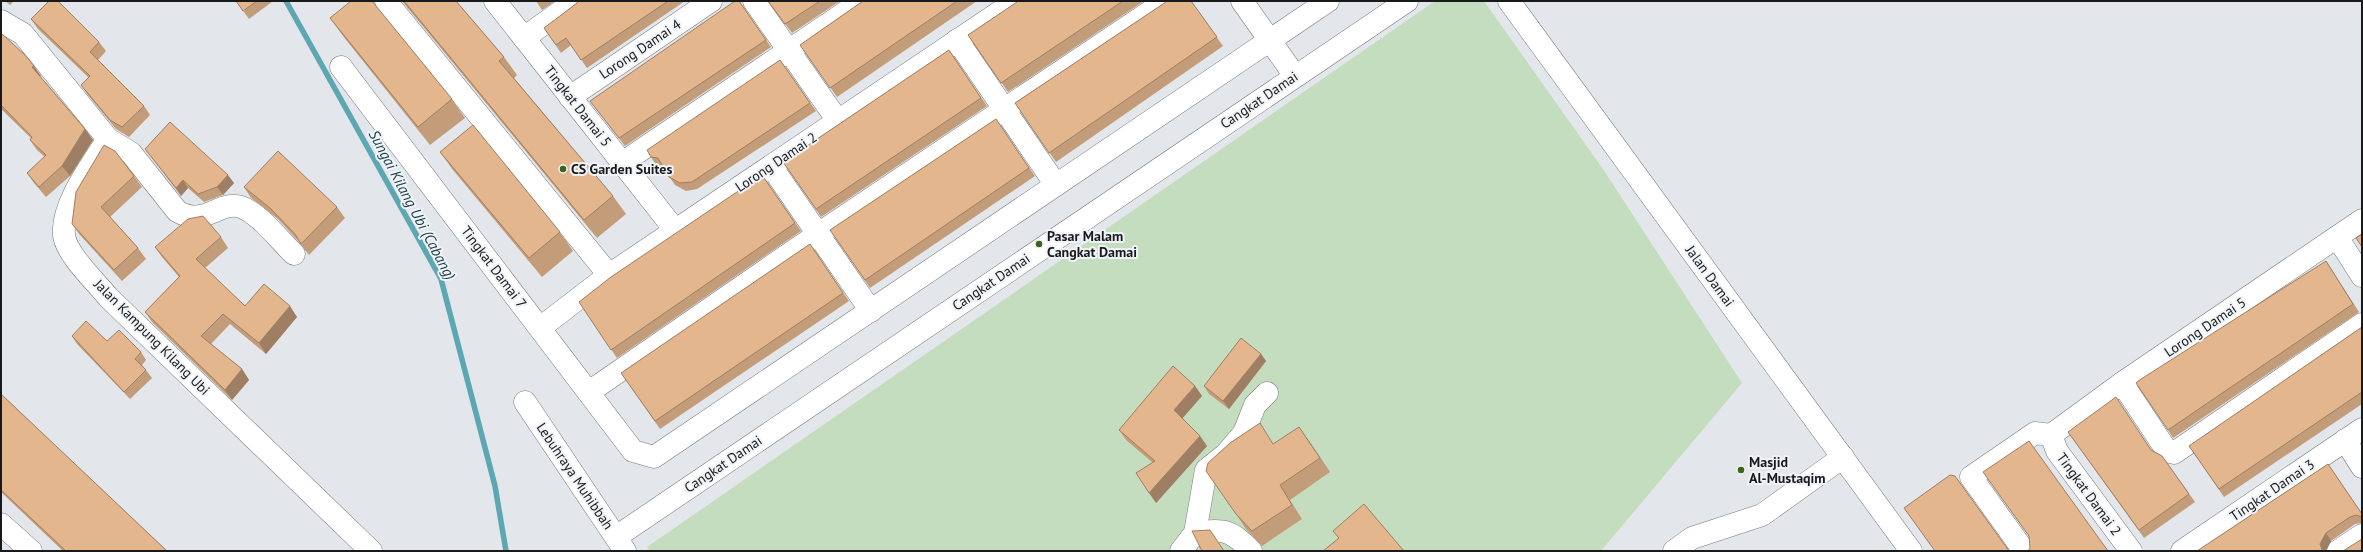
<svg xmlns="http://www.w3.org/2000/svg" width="2363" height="552" font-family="'PT Sans',sans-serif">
	<rect width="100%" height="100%" fill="#e3e6eb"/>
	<!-- green -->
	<polygon fill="#c5ddbf" points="1435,1 1484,1 1605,172 1742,383 1601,551 650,551 647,547"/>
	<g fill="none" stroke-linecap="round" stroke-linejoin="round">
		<!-- stream -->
		<polyline stroke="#5da7b2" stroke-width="5.5" points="286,1 441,279 495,486 506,551"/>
		<!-- minor casing -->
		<g stroke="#777a7e" stroke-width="23">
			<g id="minor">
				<polyline points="386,1 609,275"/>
				<polyline points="495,1 675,230"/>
				<polyline points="754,1 838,121"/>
				<polyline points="1242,1 1295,76"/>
				<path d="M1,21L23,34L108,139C92,164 61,205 64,235C66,254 96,282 108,297L371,551"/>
				<polyline points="524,38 575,1"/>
				<polyline points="957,40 1056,185"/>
				<polyline points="341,67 633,451 654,457 1328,1"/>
				<polyline points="570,97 711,1"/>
				<path d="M108,139L131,153L177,211C204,228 219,200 241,207C259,213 280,241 294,254"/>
				<polyline points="622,163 862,1"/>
				<polyline points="771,166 871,311"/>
				<polyline points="2337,237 2362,276"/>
				<polyline points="540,328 609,275 1016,1"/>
				<polyline points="2122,383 2167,451 2174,453 2362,324"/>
				<polyline points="589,392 818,234 1166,1"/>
				<polyline points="525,402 625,551"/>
				<polyline points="2051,435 2122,383 2362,220"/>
				<polyline points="2051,435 2057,451 2131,551"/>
				<polyline points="2345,440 2362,467"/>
				<polyline points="1,524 31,551"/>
				<path d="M1195,533C1223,528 1232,530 1251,551"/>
				<polyline points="616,537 1407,1"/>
				<polyline points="1181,551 1195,533 1206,470 1226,454 1244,433 1255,405 1267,393"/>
				<polyline points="1674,551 1692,538 1762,515 1843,457"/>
				<polyline points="2024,551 1971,477 2035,433 2051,435"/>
				<polyline points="2182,551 2362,429"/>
				<polyline points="2338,551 2362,535"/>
			</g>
		</g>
		<!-- major casing -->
		<g stroke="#777a7e" stroke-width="23">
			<polyline id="major" points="1509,1 1911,551"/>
		</g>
		<!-- minor -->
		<use href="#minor" stroke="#fff" stroke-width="22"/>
		<!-- major -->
		<use href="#major" stroke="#fff" stroke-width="22"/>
	</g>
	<!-- wall -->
	<g fill="#c39d79">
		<polygon points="5,1 14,1 10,5"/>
		<polygon points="236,1 272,1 272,2 249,19"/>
		<polygon points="402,1 456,1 504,57 517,75 514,78 613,196 626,214 597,238"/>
		<polygon points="536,1 555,1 542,10"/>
		<polygon points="578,1 685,1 587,68 571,45 561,53 544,28 577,3"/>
		<polygon points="739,1 771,47 625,146 590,101"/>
		<polygon points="768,1 840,1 792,33"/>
		<polygon points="863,1 977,1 837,97 800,45"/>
		<polygon points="1017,1 1144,1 1008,92 968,35 1017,2"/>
		<polygon points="1191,1 1223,46 1056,162 1015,103 1166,2"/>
		<polygon points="330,18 452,99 465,118 430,145 343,36"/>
		<polygon points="31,19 99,42 106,51 98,60 144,106 150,115 129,137 116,129 88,95 81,85 89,78 38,29"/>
		<polygon points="1,33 41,76 40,76 85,129 93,140 70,176 46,197 34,183 27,173 45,157 37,150 30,140 31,138 1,109"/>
		<polygon points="949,50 987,106 821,217 783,162"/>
		<polygon points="780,60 816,111 697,189 686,191 675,185 662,166 656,165 651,157"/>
		<polygon points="996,119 1035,176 870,288 830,230"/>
		<polygon points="145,149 234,183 223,195 204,202 188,188 181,196"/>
		<polygon points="440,152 560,232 573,251 542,277 453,170"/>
		<polygon points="762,175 801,231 617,358 579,302"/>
		<polygon points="134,176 142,187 110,217 138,248 146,259 122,281 80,235 72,224"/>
		<polygon points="244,187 337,207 345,218 309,255 300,243 278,219 251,198"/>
		<polygon points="221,237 228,248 205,268 245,306 297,317 266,354 230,324 211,344 242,369 249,380 232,400 152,322 145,312 179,277 162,257 155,247"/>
		<polygon points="810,244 849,301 660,429 621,373"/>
		<polygon points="2326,261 2359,312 2173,438 2168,430"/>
		<polygon points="2362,327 2362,404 2224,497 2189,446"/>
		<polygon points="72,336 107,341 141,352 146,360 142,365 146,370 152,378 130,399 77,344"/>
		<polygon points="1261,354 1266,361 1229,409 1209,394 1204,386"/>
		<polygon points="1195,386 1202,396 1182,418 1200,436 1207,446 1156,503 1152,462 1126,440 1119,430"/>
		<polygon points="1,394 167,551 63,551 1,492"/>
		<polygon points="1299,427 1330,472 1290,500 1302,519 1262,546 1246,529 1236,514 1274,444"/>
		<polygon points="2068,432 2152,450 2162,456 2195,502 2144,538"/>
		<polygon points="2328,464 2362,514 2362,523 2355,524 2331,541 2326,551 2197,551"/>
	</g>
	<!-- shaded-wall -->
	<g fill="#9f7f63">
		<polygon points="34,66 41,76 40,77 32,67"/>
		<polygon points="85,129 93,140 70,176 62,166"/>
		<polygon points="228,175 234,183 223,195 217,187"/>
		<polygon points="183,180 188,188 181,196 176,188"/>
		<polygon points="290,306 297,317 266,354 259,343"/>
		<polygon points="1261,354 1266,361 1229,409 1223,401"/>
		<polygon points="242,369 249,380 232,400 225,390"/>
		<polygon points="1195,386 1202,396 1181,420 1174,410"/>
		<polygon points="1299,427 1309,441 1330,472 1320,458"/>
		<polygon points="1200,436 1207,446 1156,503 1149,493"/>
		<polygon points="2326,533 2331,541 2326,551 2323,551 2320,544"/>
	</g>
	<!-- building -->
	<g fill="#e3b68d" stroke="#9f7f63">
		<polygon points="49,1 58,1 99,42 90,52 144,106 122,127 110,120 81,85 90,76 31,19"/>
		<polygon points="236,1 257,1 243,11"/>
		<polygon points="351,1 370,1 370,2 372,1 452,99 418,127 330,18"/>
		<polygon points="404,1 456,1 504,57 499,61 613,196 584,220"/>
		<polygon points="578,1 668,1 581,60 566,38 556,45 544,28 577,3"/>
		<polygon points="735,1 739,1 766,40 619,138 590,101"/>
		<polygon points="768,1 820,1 785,24"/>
		<polygon points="863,1 957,1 830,88 800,45"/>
		<polygon points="1017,1 1123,1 1001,83 968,35 1017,2"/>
		<polygon points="1167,1 1191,1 1217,37 1049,153 1015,103 1166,2"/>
		<polygon points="1,33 25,55 34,66 32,67 85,129 62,166 39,187 27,173 46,155 30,140 32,137 1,105"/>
		<polygon points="949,50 981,98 816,209 783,162"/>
		<polygon points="780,60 810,103 692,182 680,183 669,177 658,158 651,157 647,150"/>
		<polygon points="996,119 1029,168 865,280 830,230"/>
		<polygon points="170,122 228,175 217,187 198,194 183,180 176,188 145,149"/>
		<polygon points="473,125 560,232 529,258 440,152"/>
		<polygon points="104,145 115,151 134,176 101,207 138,248 114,270 72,224 76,192"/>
		<polygon points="278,151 337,207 301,244 295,234 270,208 244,187"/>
		<polygon points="762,175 795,223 611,350 579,302 611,277"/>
		<polygon points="203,216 221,237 196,259 245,306 264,284 290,306 259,343 223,314 201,336 242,369 225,390 145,312 180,276 155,247 188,219"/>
		<polygon points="2362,234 2362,247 2356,238"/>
		<polygon points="810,244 843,293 655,421 621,373"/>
		<polygon points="2326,261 2353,304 2168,430 2136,383 2138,381"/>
		<polygon points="86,321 107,341 119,330 141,352 135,359 146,370 124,392 72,336"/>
		<polygon points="2362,327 2362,392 2219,489 2189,446"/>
		<polygon points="1241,338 1261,354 1223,401 1204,386"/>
		<polygon points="1173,366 1195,386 1174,410 1200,436 1149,493 1136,473 1155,461 1119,430"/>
		<polygon points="1,394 167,551 66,551 1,490"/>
		<polygon points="2116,397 2151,450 2162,456 2189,494 2139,530 2068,432"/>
		<polygon points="1260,423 1273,444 1299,427 1320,458 1280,485 1292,505 1252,531 1236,514 1206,471 1208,463 1230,443"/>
		<polygon points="2029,441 2108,551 2028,551 2030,548 2029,536 1983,472"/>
		<polygon points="2328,464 2362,514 2362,517 2356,515 2350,517 2326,533 2320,544 2322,550 2323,551 2197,551"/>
		<polygon points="1950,475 1955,476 2009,551 1935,551 1904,508"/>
		<polygon points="1364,504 1404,551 1323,551 1339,538 1333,531"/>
		<polygon points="1210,530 1224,551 1202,551 1192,531"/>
		<polygon points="2362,539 2362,551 2343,551"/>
	</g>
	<!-- markers -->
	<g fill="#3c631d" stroke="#f0f4f8" stroke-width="1.5">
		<circle cx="563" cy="169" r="4"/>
		<circle cx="1039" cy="244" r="4"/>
		<circle cx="1741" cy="470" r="4"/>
	</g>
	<g text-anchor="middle" stroke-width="4" stroke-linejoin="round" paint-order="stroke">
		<!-- street labels -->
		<g font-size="14" fill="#18191a" stroke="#f0f4f8">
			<text transform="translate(640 49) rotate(-34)" y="5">Lorong Damai 4</text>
			<text transform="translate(1259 100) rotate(-34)" y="5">Cangkat Damai</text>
			<text transform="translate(578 106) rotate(52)" y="5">Tingkat Damai 5</text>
			<text transform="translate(776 162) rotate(-34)" y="5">Lorong Damai 2</text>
			<text transform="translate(494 267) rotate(53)" y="5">Tingkat Damai 7</text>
			<text transform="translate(1710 276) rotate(54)" y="5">Jalan Damai</text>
			<text transform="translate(991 282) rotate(-34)" y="5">Cangkat Damai</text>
			<text transform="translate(2205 327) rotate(-34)" y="5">Lorong Damai 5</text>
			<text transform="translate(152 337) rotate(45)" y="5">Jalan Kampung Kilang Ubi</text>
			<text transform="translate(723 464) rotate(-34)" y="5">Cangkat Damai</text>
			<text transform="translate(575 476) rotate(56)" y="5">Lebuhraya Muhibbah</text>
			<text transform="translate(2272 490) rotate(-34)" y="5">Tingkat Damai 3</text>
			<text transform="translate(2089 494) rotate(54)" y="5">Tingkat Damai 2</text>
		</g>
		<!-- poi labels -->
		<g font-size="14" font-weight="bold" fill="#18191a" stroke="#f0f4f8" text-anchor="start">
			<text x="571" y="174">CS Garden Suites</text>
			<text x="1047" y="241">Pasar Malam<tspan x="1047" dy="16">Cangkat Damai</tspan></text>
			<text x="1749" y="467">Masjid<tspan x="1749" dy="16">Al-Mustaqim</tspan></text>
		</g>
		<!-- water labels -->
		<g font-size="15" font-style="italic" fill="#1f4248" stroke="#f0f4f8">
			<text transform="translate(412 205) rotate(62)" y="5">Sungai Kilang Ubi (Cabang)</text>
		</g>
	</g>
	<!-- border -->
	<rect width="2363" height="552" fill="none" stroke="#18191a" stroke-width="4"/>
</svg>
